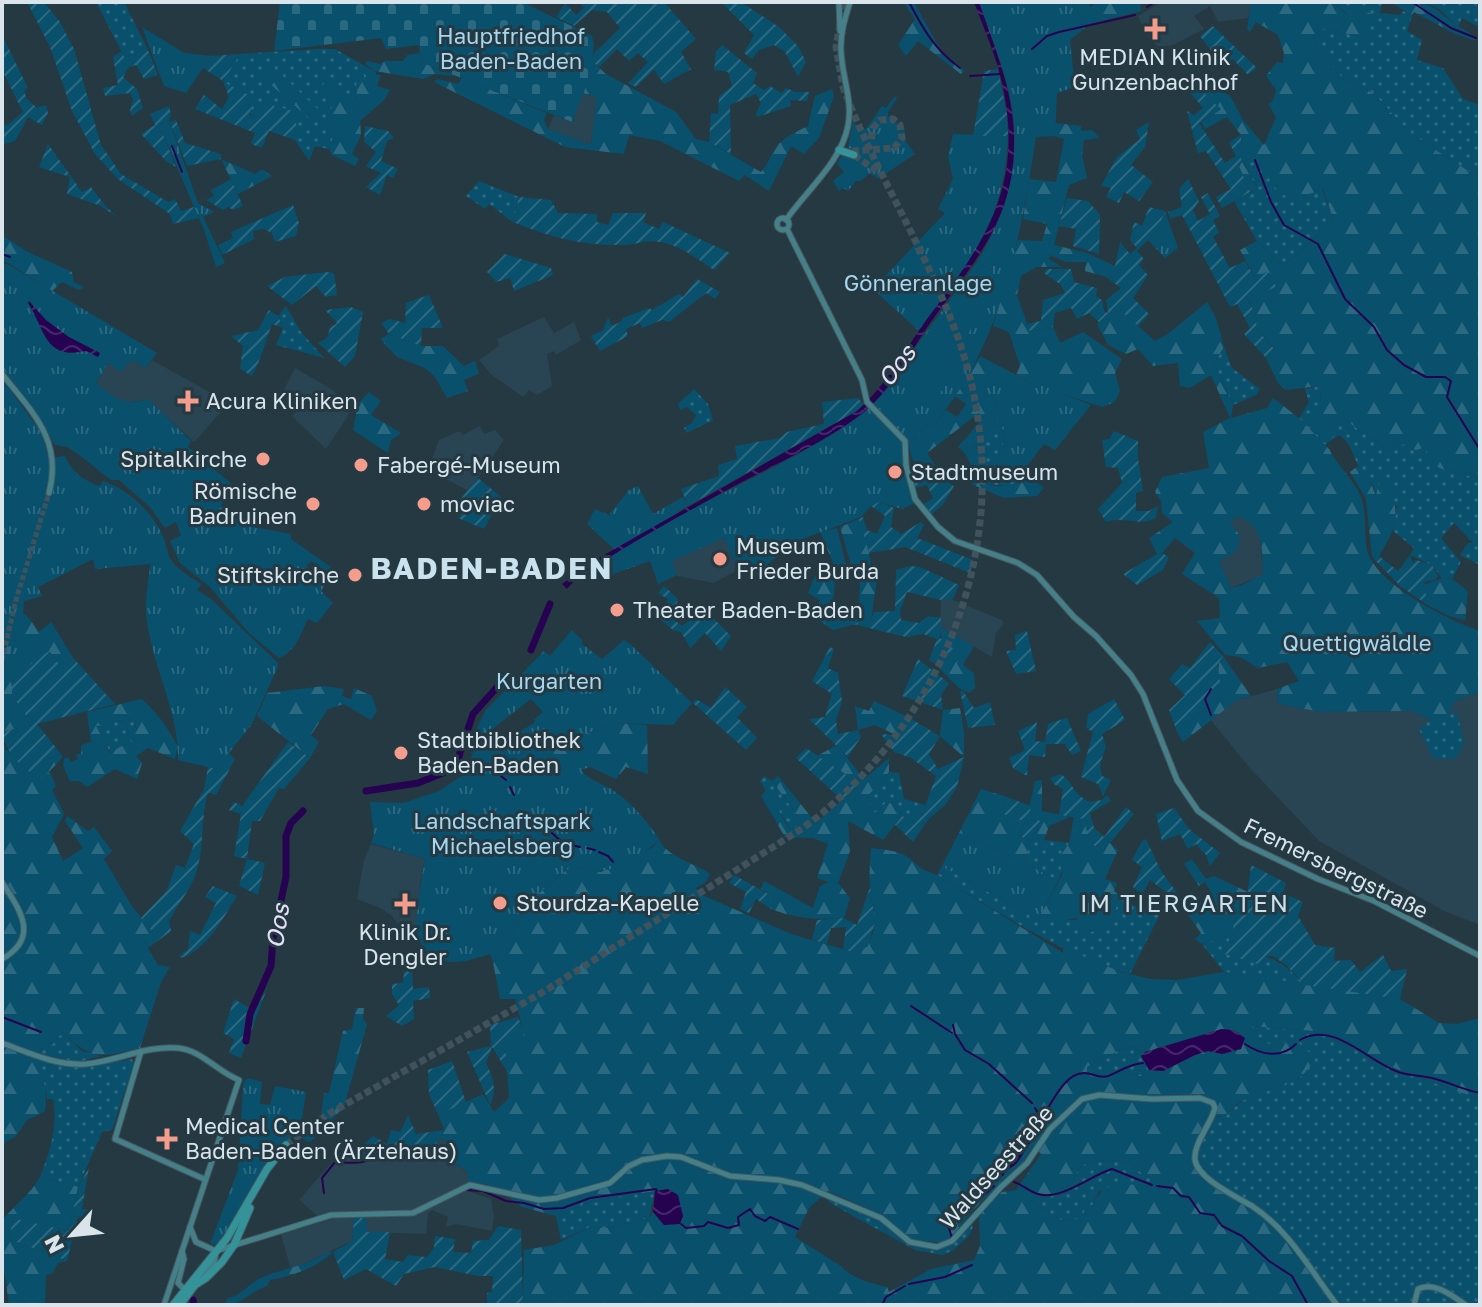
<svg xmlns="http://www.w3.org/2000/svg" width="1482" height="1307" font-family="'Golos Text',sans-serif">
	<defs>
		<pattern id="grass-dots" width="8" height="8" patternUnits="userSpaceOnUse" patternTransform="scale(2)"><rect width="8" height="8" fill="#08506b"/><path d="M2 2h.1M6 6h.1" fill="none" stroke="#2b6980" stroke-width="1.8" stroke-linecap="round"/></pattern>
		<pattern id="forest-firs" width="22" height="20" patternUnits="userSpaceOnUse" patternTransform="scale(2)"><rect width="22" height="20" fill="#08506b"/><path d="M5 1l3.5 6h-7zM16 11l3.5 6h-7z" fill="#2b6980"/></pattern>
		<pattern id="cemetery-stones" width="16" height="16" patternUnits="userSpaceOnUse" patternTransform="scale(2)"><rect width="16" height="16" fill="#08506b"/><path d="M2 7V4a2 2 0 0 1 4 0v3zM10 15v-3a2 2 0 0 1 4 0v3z" fill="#2b6980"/></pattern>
		<pattern id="park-tufts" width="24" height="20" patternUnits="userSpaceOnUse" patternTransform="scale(2)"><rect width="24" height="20" fill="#08506b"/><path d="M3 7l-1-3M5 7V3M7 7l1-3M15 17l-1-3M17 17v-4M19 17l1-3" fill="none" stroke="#2b6980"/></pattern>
		<pattern id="garden-furrows" width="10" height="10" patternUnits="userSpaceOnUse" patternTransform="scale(2)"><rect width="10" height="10" fill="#08506b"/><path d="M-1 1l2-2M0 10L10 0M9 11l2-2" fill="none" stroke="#2b6980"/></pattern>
		<pattern id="water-waves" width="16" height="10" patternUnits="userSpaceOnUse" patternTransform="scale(2)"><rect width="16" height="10" fill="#260351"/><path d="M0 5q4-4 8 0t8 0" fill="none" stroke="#45286a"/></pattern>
	</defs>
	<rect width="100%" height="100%" fill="#253943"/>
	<!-- built -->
	<g fill="#294452">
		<polygon points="1162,2 1251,2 1248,18 1218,22 1210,6 1194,16 1204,29 1173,45 1162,47 1157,46 1144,31 1138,16"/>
		<polygon points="583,93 598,98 591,145 548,129 554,115 572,122"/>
		<polygon points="544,317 554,333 574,322 581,340 556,355 554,351 547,354 552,386 537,395 529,390 523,397 492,375 479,360 499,346 497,339"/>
		<polygon points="152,360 229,403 194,442 148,400 121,403 96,383 108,363 135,361 145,368"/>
		<polygon points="295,368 331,389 351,407 346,419 326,449 292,416 301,407 284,390"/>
		<polygon points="480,426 484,434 495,430 504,440 469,491 428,470 439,440 459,431 463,435"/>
		<polygon points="1240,516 1253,524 1260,535 1263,575 1231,588 1219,561 1237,550 1230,522"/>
		<polygon points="724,538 738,570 714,583 677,576 671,561"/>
		<polygon points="948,598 1002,620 1004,624 996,633 992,657 940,627 941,600"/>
		<polygon points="1277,689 1278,704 1321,712 1412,711 1431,720 1455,701 1480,692 1480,925 1446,912 1319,841 1248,766 1210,719 1237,700"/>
		<polygon points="371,844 425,859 420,882 417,938 406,935 392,916 382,909 357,899 364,860"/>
		<polygon points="438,1137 451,1144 451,1161 469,1173 468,1191 491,1199 494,1216 492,1231 456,1224 446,1227 448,1217 432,1210 428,1214 426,1234 366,1232 354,1218 352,1241 291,1270 280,1231 319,1217 299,1200 334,1160 384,1152 430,1153"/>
	</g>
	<!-- grass -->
	<g fill="url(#grass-dots)">
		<polygon points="96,2 124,2 147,48 125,58"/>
		<path d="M1332,2H1382L1380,13L1400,15L1403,11L1412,16L1407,31L1422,40L1417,60L1443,68L1463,99L1480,105V179C1457,162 1429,148 1407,129C1388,112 1371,82 1344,80L1314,45L1321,28L1366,38L1348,15Z"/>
		<polygon points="1425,2 1473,2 1480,7 1480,21 1477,26 1462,18 1458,27 1439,9"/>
		<path d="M319,49H335L376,72V75C355,94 338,123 329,149L315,146L309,161L295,140L296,112L254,118L223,81L240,54Z"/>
		<polygon points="1256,156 1299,198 1322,189 1334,221 1283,266 1257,241 1234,201 1257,189 1243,160"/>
		<polygon points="479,181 519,197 513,222 489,204 485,209 466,196"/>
		<polygon points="286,306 301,332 324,358 276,345 283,328 278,316"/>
		<polygon points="1224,347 1232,368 1260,389 1256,395 1233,405 1214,363"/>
		<path d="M1320,386L1321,404L1389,450L1398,442L1416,450L1427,447L1439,468L1480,479V565L1460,555L1468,543H1473L1454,523L1441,538L1461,562L1452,579L1442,578L1432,565L1410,555L1414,548L1393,531L1397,506L1377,498C1372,478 1364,477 1357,463C1351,451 1351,443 1339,435L1325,445L1299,418L1309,402L1305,389Z"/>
		<polygon points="694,389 708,404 713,420 687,433 684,428 693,422 696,415 687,407 680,410 678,404"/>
		<polygon points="994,425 1004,426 1002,473 1019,476 1023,481 1006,486 988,484 967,453"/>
		<polygon points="1457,712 1464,743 1456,759 1433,759 1419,729 1431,720"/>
		<polygon points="134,718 137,747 130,754 124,744 111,753 95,726"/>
		<polygon points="889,772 899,773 904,799 926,805 921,815 907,818 902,816 896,802 886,803 873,815 867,797"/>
		<polygon points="764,776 772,781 803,823 791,830 760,781"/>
		<path d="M1036,834L1044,840L1069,843C1056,863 1066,866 1058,881L1025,863L1029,842Z"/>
		<path d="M942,866L1038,920L1040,916C1061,925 1089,917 1113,916L1120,895L1142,911L1161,912L1130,974C1060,954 999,912 937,875Z"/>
		<path d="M1231,935L1225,953C1269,956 1274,953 1305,985L1224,972L1202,944Z"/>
		<path d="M1252,1026L1313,1031L1406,1073L1480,1099V1305H1337L1202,1173L1195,1157L1213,1116L1225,1117C1242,1094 1274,1088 1300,1078L1295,1040L1272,1046L1259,1038Z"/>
		<polygon points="63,1033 82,1051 101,1056 77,1062 41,1054 41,1050 48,1044 60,1045 56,1038"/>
		<polygon points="1142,1046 1145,1052 1141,1056 1149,1070 1145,1077 1121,1073 1087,1078 1087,1067 1122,1049"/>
		<path d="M132,1059L134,1064L112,1130L102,1132L78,1187C66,1181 53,1182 40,1177C50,1152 58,1126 53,1099H47L40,1060L69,1066L88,1067Z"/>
		<path d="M1108,1160L1127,1162L1150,1179L1152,1183L1149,1186L1099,1191L1091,1208L1081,1219L1063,1221L1038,1206L1043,1198L1070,1191C1079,1164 1079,1163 1108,1160Z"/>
		<polygon points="655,1191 649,1218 606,1228 590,1227 561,1240 556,1216 592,1201"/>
		<polygon points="830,1198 879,1221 910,1246 938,1249 949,1246 957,1241 971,1223 973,1227 969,1236 952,1251 942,1255 915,1250 828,1202"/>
	</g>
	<!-- forest -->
	<g fill="url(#forest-firs)" fill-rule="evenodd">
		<polygon points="903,2 914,2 942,53 964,70 961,74 918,41 906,56 898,45 915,19"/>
		<polygon points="1071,2 1089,2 1090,7 1098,2 1140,2 1141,11 1090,24 1080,19"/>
		<path d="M1251,2H1332L1347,15L1351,7L1375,15L1367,38L1321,28L1314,45L1344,80C1371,82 1388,112 1407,129C1429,148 1457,162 1480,179V479L1439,468L1427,459V447L1416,450L1398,442L1389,450L1339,416L1338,433L1327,441L1313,423L1311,409L1321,403L1320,386L1285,390L1278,383L1266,358L1275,349L1256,328L1257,316L1247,298L1275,286L1255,277L1240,250L1257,241L1283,266L1334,221L1323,189L1299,198L1279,194L1256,156L1243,161L1257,189L1250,192L1238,164L1241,161V135L1227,117L1205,129L1201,122L1220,110L1195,85L1202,76L1231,97L1243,120L1264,145L1276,117L1268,104L1273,101L1276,90L1266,76L1277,62L1283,63L1284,53L1278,35L1256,22L1250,32L1247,29Z"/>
		<path d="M1391,2C1432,2 1425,1 1456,25C1465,31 1471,31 1476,41L1455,34L1414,12L1412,16Z"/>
		<polygon points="420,53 421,62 455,76 435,74 423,79 375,71 365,64 367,61 380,64 384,61 403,61 407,55"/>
		<path d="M595,64L606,74L676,112L696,139L709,142L761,172C767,165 770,157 775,149C782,138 796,132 808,126L815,96L832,89L834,96L819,138L804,154L791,146L769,191L745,175L739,181L660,141L629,135L624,154L565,147L434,82L438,79L458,84L462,78L547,113L544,120L548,129L591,145L597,98L583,93Z"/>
		<polygon points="271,65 320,111 317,116 310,119 260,75 261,69"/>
		<polygon points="326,75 334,79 348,97 347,105 357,98 356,76 364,75 364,86 376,75 381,75 377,86 390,90 384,100 360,121 361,135 352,154 359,159 355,166 332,155 329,149 336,128 326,123 333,103 322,89"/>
		<polygon points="1055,123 1081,126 1081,131 1093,130 1099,138 1084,140 1082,155 1087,178 1069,185 1054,245 1087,253 1115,266 1106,277 1085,271 1086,262 1066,262 1050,255 1049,259 1062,267 1036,267 1021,276 1017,295 1030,332 1053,327 1060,343 1083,332 1122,359 1115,373 1120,391 1115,402 1102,407 1033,384 1016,375 1020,366 1009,332 993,326 1018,240 1042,241 1047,224 1023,219 1029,179 1056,182 1064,139 1055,136"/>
		<polygon points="221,159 255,174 262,169 272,176 238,194"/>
		<polygon points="2,235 26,251 72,272 74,282 84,287 79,290 62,282 52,291 2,259"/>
		<path d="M1207,302L1216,318L1224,347L1214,363L1233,405L1231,418L1267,408L1273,398L1299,418L1330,450C1332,459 1354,480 1360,495C1368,514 1363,532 1367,550C1375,584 1450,621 1480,631V692L1455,701L1449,714L1431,720L1412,711L1321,712L1278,704L1277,689L1299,681L1287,662L1258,668L1240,657L1225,655L1197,621L1220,618L1219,598L1182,574L1195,553L1175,538L1162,553L1157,554L1149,538L1173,522L1162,513L1161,501L1155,492L1162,477L1209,468L1203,432L1230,418L1211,375L1190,388L1180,386L1178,363L1153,366L1138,349L1126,354L1108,345L1097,324L1108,314L1120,310L1155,341L1169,333ZM1240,516C1266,532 1261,547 1263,574L1242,585L1231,588L1219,561L1237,551L1240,536L1230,522Z"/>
		<polygon points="389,334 421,346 443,346 464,366 475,361 479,374 464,380 468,391 447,398 435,377 425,368 397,357 380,339"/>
		<path d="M980,356L997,365L987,378L984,398H996L994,425L967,453L983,466L987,473L984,482C996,489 1009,485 1022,482L1019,476L1023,471L1044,488L1037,496L1004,498L971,484L977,474C969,464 968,454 958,447L982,419L979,413L927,453L936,467L931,477C916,468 911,461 909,445L924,426L932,427L946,410L957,417L966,404L955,396Z"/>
		<polygon points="369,392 381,401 371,415 401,433 391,440 388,453 353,430 358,404"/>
		<path d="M1358,466L1367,474L1376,496L1380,479L1388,480C1400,516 1398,524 1379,556L1372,557L1366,499L1350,472Z"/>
		<polygon points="859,519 867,541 872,570 878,573 871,620 833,630 813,616 820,600 808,593 815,576 835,567 820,532 837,528 848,573 835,581 833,603 859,606 860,581 851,565 840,527"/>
		<polygon points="1442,578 1452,579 1468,591 1465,620 1449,616 1426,604 1426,584"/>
		<polygon points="29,618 39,632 51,622 74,659 60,665 49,651 12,695 33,725 2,732 2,644 10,647 12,668 22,627"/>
		<polygon points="940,627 974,646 963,665 974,673 975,688 969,693 959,688 934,663 943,655"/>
		<polygon points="1223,656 1251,696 1237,700 1183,742 1177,732 1225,691 1218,680 1219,661"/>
		<polygon points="324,686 344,689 342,696 351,699 354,688 372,696 377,711 371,720 344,704 328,709 311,735 319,742 310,758 257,716 267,693"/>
		<path d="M142,699C158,714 168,728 178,747L175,759L148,748L136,756L142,763L137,779L115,769L87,787L79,781H70L63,766L64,759L68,757L71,762L78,759L76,754H81V745L91,742L87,712ZM133,718L136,726L130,730V739L137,747L130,753L125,744L110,753L96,726Z"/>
		<polygon points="874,701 908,717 896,735 875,725 858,730 855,706 869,711"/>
		<polygon points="960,708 964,733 964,757 940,736 943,710"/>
		<polygon points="618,723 647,725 648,774 626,767 616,779 590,767 578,757 559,757 549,752 551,745"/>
		<path d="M2,734L5,749L41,778L43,761L61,754L63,757L48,773L51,774L56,786L52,790L64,814L52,837L63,861L83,848L65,821L67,816L88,831L94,827L112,851L104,859L131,905L154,933L144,941L158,965L170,967L161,982L140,1048C100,1057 95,1062 63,1033L56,1038L61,1046L49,1045L41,1049C39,1071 49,1090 45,1111L27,1120L16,1136L2,1144Z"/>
		<path d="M837,745L864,779L889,758V772L867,797L873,814L886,803L896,802L902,816L883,840L848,821L850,851L838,883L850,898L844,918C817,920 797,919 771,909L774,897L761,889L764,881L813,908L820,886L829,882L817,878L828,844L813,838L785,837L761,796L766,790L790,830L803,823L772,781L778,776L816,823L855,789L845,774L817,756Z"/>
		<polygon points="1042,780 1042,811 1070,817 1049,826 1044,840 1036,834 1040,821 1028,814 1035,781"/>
		<polygon points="981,789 1007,797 1003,814 1025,822 1018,834 1029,842 1025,863 959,833"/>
		<path d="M1074,817L1084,819L1096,847L1104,838L1118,850L1105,879L1117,883L1114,891L1120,895C1112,921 1111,927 1084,934L1077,918L1055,922L1040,916L1062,875L1060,857L1069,843Z"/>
		<path d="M659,839C667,858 694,862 710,874L706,882L696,888L700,894L791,934L856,953C883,937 873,914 870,888C869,875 870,862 871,848C881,849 901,851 909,858C922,869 920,869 937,875L1063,953V948L1121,972L1150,979L1177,980L1224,972L1375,994L1400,999L1439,1023L1457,1024L1480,1018V1099L1406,1073L1313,1031L1252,1026L1259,1038L1272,1046L1295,1040L1316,1058C1311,1064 1305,1074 1299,1078C1274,1095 1245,1089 1225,1117L1213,1116L1197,1148L1196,1163C1218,1191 1254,1205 1280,1229C1302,1250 1319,1281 1337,1305H523L524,1250L554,1245L590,1227L606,1228L649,1218L653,1212L664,1225L668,1189L592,1201L556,1216L522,1207L501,1192L486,1184L468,1183V1172L451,1161V1144L438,1137L444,1129L438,1115L483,1094L494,1112L509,1098L505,1044L524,1034L515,999H500L493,962L533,898L570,867L601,872L653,847ZM1222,1029L1240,1033L1241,1049L1222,1054L1209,1051L1195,1055L1163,1071L1149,1070L1144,1077L1121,1073L1087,1077V1067L1122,1049L1141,1046L1145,1052ZM1028,1121L1039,1122C1037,1137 1020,1161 1006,1169L997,1162C1009,1157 1009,1146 1016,1136C1020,1129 1025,1128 1028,1121ZM1034,1146L1041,1154L1016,1190L1002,1192L979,1214L980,1246L974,1260L931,1269L889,1292L887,1287C871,1283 852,1279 841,1266L795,1237L809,1208L828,1191L883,1215L910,1239L942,1243L953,1236L973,1210L1024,1161ZM1108,1160L1127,1162L1150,1179L1152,1183L1149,1186C1119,1184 1105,1177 1091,1208L1085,1210L1080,1219L1063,1221L1038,1206L1043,1198L1070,1191C1079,1164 1079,1163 1108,1160Z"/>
		<polygon points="1192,859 1206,879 1214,876 1248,892 1246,907 1238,911 1231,935 1202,944 1195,939 1201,933 1186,912 1212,894 1205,882 1199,886 1184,864"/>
		<polygon points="356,1008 364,1008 363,1019 367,1024 344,1107 310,1142 301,1138 312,1129 309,1125 321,1116 324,1093 329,1093 343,1031 352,1029"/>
		<path d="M40,1177C53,1182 66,1181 78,1187L69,1231L13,1218L9,1239L67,1261L58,1263L52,1274L46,1275L45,1305H9L2,1254V1220L32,1189Z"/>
		<path d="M327,1252H333C314,1269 295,1275 270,1280L267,1286C251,1291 241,1305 225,1305L228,1298C240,1297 249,1283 261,1278C283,1268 306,1267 327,1252Z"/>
	</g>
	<!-- cemetery -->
	<polygon fill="url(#cemetery-stones)" points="280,2 522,2 592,36 594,44 592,61 595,64 572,122 421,62 419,45 386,49 381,38 274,51"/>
	<!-- park -->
	<g fill="url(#park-tufts)" fill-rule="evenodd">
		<path d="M979,2H1071L1080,19L1090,24L1070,40L1075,87L1057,93L1055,136L1036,137C1020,240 1002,345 932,427L924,426L906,449L905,456L917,502L902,509L879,502L871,506L861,517L797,541L751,577L743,568L738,570L724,538L672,561L677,575L658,584L650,561L590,582L583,574L617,552L587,524L595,509L609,515L629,490L638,486L653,514L683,497L688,506L679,511L681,515C746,480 824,447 879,398L977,262C1005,217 1021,161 1012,108C1006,72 991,37 979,2ZM982,265L993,270L906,373Z"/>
		<polygon points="142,27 184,53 211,56 186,93 164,86"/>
		<polygon points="895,96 897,98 888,112 888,116 904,127 906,142 915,154 878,179 870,173 861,181 856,181 848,191 843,188 839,191 833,181 844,172 837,163 842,156 851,158 855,152 848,147 853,122 861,130 866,129 882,106 886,108"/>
		<polygon points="169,120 198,203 214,212 203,217 225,263 216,267 204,230 159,125"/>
		<path d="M953,134L1008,136C1004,225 970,263 919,331L873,289L945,213L938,209L953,179L948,156Z"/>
		<polygon points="1165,211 1178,248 1165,258 1148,240 1157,231"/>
		<path d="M2,263L9,265L157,353L145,368L135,361L128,362L122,372L108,363L96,383C114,397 124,407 148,399L191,441L188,447L234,486L221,505L249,526L291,534V539L331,567L328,574L312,561L308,564L307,567L326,583L321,591L333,603L317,623L308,619C300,634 297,650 279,658L249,633L210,587L180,563L170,541L181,535L176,522L165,528L150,507L119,480H111L78,454L67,447L55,445L34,409L2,368Z"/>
		<polygon points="997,365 1033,384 1046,377 1058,392 1091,405 1055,450 1044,444 1019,476 1002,474 1004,426 994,425 996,398 984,398 987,378"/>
		<path d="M2,379L41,432L49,458L65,456C70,470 85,482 100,486L103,481C128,489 152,512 163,536C167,546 167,557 175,565C182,572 192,578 201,584L197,590L211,599L279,664L252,724L216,769L178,760C180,714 150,661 146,613C145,598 149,580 150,564L95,569L93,559L38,587L42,596L24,601L23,613L29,618L22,628L33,653L12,670L10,647L2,644Z"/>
		<path d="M572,630L583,641L582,644L602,659L624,640L630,644L692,703L673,725L618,723L551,745L550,751L560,757L578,756L590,767L581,770C589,781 603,783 614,791C633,804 646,820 659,839C649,852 614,872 597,871C586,871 576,865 566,870L533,898L493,962L490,954C479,957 464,963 453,962C440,962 423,952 419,939C413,924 422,876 425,859L371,843L374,835L370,802L404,803L439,791L466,773L478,737C505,740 513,737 535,722L534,720L543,712L531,699L487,733H475L485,711L544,651L550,656Z"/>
		<polygon points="959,833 1025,863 1058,881 1038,920 942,866"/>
		<polygon points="249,1078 262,1082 260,1104 270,1105 275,1086 306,1092 302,1119 292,1132 293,1135 280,1148 218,1245 210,1244 238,1170 243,1086 244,1081"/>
	</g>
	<!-- garden -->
	<g fill="url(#garden-furrows)">
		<polygon points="27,2 44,2 60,22 74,49 101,145 121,174 168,202 175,199 181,211 194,207 199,218 173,224 170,214 118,179 95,154 72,111 50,47"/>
		<polygon points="578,2 664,2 696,39 681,52 691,69 664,84 654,70 636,87 628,83 648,62 638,53 629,61 617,49 599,67 592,61 593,54 620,28 607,12 592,10 574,26 556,17 565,3 576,15 584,7"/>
		<polygon points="721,2 741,2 779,27 798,46 806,62 798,77 785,52 774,45 759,50 752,59 744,53 754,35"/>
		<polygon points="1213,26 1257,68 1248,75 1233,59 1223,66 1200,36"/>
		<polygon points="2,35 28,88 24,91 27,99 37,108 46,105 48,113 42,125 28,117 15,141 4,144 2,148 2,120 6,126 23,112 2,70"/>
		<polygon points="722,45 757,73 753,83 764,90 770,86 781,93 786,88 795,92 809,92 807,101 790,100 791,106 757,117 756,113 761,103 756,94 730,105 731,154 709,142 711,113 718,114 719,96 732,86 728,72 714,70 716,51"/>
		<polygon points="147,48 158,75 144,79 136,65 129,67 123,77 137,89 143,108 132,116 130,111 133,99 130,93 105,96 103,88 118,85 113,57 121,51 125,58"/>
		<polygon points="240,54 223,82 255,98 249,114 254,118 264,103 297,112 295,140 269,131 262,148 251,144 255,133 195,109 204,95 222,109 229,97 223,81 203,68 211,56"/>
		<polygon points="998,69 1007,114 1008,136 973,136 984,71"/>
		<polygon points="1195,85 1221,109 1199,123 1225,163 1236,156 1229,142 1241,135 1241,161 1238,164 1250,192 1222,208 1216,197 1231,189 1206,151 1198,153 1187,111 1194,115 1203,108 1188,90"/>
		<polygon points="169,106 171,114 169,120 159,125 176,167 167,162 141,134 155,125 150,114"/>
		<polygon points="176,120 185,143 221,154 221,159 187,166 170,122"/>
		<polygon points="1149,122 1145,147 1131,165 1153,182 1139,201 1124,192 1119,203 1106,197 1111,188 1101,186 1117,157 1140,139 1136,130"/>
		<polygon points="365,126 388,131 394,138 387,141 381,161 398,169 393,178 387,175 380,195 366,187 381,173 366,166 376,152 364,142"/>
		<polygon points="48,144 82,192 91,187 104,204 118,218 101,206 67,194 70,177 39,167"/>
		<polygon points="231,179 243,206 234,210 228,207 223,210 206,200 214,196 211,190"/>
		<polygon points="1188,179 1199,201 1193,210 1198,221 1210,214 1201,197 1208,193 1220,216 1213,220 1219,232 1213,237 1230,268 1245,261 1255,277 1269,271 1276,287 1247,299 1257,316 1256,328 1275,350 1266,358 1244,334 1250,328 1237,304 1230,307 1182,215 1170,219 1168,212 1182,207 1179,189"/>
		<path d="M519,197L551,200L558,213L597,214V222L608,225L613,213H646L643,222L659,229L663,222L730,253L714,270C699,260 682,247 665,243C645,238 639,245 622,245C584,246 548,237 513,222Z"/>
		<polygon points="1067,198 1088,201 1100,215 1099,254 1073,246 1076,229 1059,226"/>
		<polygon points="293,205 299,223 296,236 275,242 272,233 263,229 253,231 254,239 222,255 218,245 233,238 231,232"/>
		<polygon points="1149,207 1165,211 1157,231 1137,251 1144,259 1139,265 1148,275 1133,298 1149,314 1138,326 1120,310 1108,314 1099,322 1089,313 1077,319 1071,308 1055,313 1053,327 1030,332 1027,324 1041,321 1043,300 1065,293 1061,285 1044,273 1046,269 1071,269 1074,282 1097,288 1096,296 1102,300 1104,311 1108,313 1106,300 1121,288 1106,277 1115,266 1120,242 1130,254 1137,248 1130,240 1134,222 1142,226"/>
		<polygon points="505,254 551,268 553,275 514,291 510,278 496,282 487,272"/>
		<polygon points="326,272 334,273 337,295 326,297 316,286 292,305 267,286 285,277"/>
		<polygon points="697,279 720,292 715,299 706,293 669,322 662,320 642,328 640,323 626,329 628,336 600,351 591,336 603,330 608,317 612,326 622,321 623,318 649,308 652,310 679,294 683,297"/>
		<polygon points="429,295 443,328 422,328 421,346 389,334 381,323 390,319 405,323 406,303"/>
		<polygon points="351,307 363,312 355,356 345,367 318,343 327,338 330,328 337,323 325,310"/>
		<path d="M269,310L278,316L283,328L272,324C265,342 262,358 252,376L240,369L243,346L231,336L258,330Z"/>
		<polygon points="858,398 864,405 857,411 688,506 681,489 719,476 718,465 737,459 735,446 780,438 787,432 824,424 822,402"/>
		<path d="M1114,431L1138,441V458L1143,491L1136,493V511H1149L1158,506L1156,518C1140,527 1123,516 1106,522L1098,509L1122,483L1118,468L1106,467L1102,440L1109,439Z"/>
		<polygon points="908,466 912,466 928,480 933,473 954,486 944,503 931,515 922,505 933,498 927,485 914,488"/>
		<polygon points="478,478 501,497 484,529 458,518 462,513 454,507"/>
		<polygon points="879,502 894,508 891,527 901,534 921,522 924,525 917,538 973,560 970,573 905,547 869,553 859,519 863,517 867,530 877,534 885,516 871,506"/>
		<polygon points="1162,553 1169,557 1163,570 1137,585 1123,574 1157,554"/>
		<polygon points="1410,555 1413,563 1416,560 1432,565 1438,576 1435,580 1423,582 1426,584 1426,604 1400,586 1372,557 1379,556 1398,571"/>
		<polygon points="910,566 920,567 959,585 953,599 941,600 907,592 900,611 901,620 919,623 928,616 941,618 940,638 961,655 956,665 943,655 934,663 929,660 937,639 923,634 906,637 853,624 871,620 874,612 895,611 896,570"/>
		<polygon points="664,586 678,599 673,619 682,626 695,616 713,618 731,636 721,651 705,633 690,648 681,632 673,630 655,615 658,610 664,613 668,599 658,593"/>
		<polygon points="1027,631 1036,671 1016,674 1006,651 1016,650 1015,635"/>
		<path d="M1210,642L1223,656C1214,666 1219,681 1225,691L1177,732L1169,710L1185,695L1169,679L1182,664L1190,668Z"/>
		<polygon points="830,647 834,649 828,668 838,673 842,702 836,720 838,734 858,730 861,737 848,757 809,719 825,717 832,694 812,681"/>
		<path d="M49,651L60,665L74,659L115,704L37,724L61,754L43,761L42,778C21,769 6,754 2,732L32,725L12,695V678Z"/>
		<polygon points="918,659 949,683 941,695 943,710 902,696"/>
		<polygon points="725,687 747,707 737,717 757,738 746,750 693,703 696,699 711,708"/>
		<polygon points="960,691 963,691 974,708 990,702 995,725 968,728"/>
		<polygon points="1114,699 1125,720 1102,734 1106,747 1100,764 1102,776 1111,780 1103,796 1098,784 1081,777 1093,732 1086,728 1088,714"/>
		<polygon points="908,717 940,736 929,754 938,769 964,757 957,787 946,804 927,821 913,842 895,825 902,816 907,818 911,812 922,815 936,776 911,758 894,752 881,734 896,735"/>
		<polygon points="1067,718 1081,751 1072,755 1065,744 1046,744 1045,757 1029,755 1027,776 1013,768 1009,758 1025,750 1018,731 1037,722 1035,741 1045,742 1048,724"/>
		<polygon points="288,742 310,758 284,789 279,788 260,821 252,821 247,859 265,863 258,895 239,886 247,859 234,856 241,814 229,810 234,802 242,806"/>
		<polygon points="806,748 845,774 855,789 842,800 796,758"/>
		<path d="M228,752L235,759L216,795L208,793C200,820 205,849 195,876C189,891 177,906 169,921L171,931L148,948L144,940L154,933L141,918L167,890L176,865L185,868L194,844L180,831L204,789L208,767L216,769Z"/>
		<path d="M1060,774C1072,780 1072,793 1089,802L1102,800L1107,795L1111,801L1090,813L1094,828L1104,837L1126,807L1134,814L1110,843L1104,838L1096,847L1089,841L1084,819L1059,815L1063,789L1054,784L1050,778Z"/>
		<polygon points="1007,797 1031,806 1029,814 1040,821 1036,834 1029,842 1018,834 1025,822 1003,814"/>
		<polygon points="1174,808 1189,829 1220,853 1210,866 1206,855 1196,844 1188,849 1180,834 1162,841 1156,814"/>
		<polygon points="1146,839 1161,871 1181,898 1177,901 1150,880 1142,895 1133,887 1142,867 1132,860 1142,841"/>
		<polygon points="1251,865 1286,883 1283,893 1303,902 1298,916 1315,945 1335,948 1334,961 1351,960 1360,972 1383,955 1391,971 1407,969 1400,999 1305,985 1286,965 1273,956 1267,956 1257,964 1225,954 1238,911 1246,906"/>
		<polygon points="734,875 774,897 771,909 756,899 749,913 740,909 746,892 729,883"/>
		<path d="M213,886L237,896C222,919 209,948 181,958L179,956L188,949L190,931L200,935L216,903L205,897Z"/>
		<polygon points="870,887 875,922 868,946 857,953 843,950 846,927 831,928 827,944 812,940 817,920 844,918 857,925"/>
		<polygon points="412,968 413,989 429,987 430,998 413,1001 414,1019 402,1026 386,1016 399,1005 392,994 392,984 403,983 404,972"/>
		<polygon points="268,986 241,1058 229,1053 234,1039 223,1033 234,999 255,1011"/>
		<path d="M518,1017L525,1035L505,1044L508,1073L492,1047L486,1063C492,1074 498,1092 490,1105L467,1052L491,1046L490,1025Z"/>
		<polygon points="452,1061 466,1102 438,1115 429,1094 428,1070"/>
		<polygon points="408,1115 416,1134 444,1130 430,1154 384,1152 346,1159 373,1136 387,1144 391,1130 400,1132"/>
		<polygon points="89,1167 82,1209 93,1211 91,1220 78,1217 67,1261 9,1239 13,1218 69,1231 78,1187"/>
		<polygon points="354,1218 366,1218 367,1232 390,1232 385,1259 403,1262 408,1255 427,1257 434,1248 435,1236 455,1239 453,1252 471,1253 473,1241 489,1240 498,1226 521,1230 523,1305 487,1305 487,1293 492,1292 493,1276 478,1276 435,1267 404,1274 396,1286 366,1269 344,1280 333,1252 352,1241"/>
	</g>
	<!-- pitch -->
	<polygon fill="#08506b" points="982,265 993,270 959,359 938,397 905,373"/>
	<!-- water -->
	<g fill="url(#water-waves)">
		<path d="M974,2H979C994,47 1013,88 1014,136C1017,225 967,268 922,335C904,364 887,395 859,416C823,443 778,463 738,484C698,506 659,527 621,550C603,562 581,571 567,589L562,584L590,563L857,411C887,384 904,351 927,319C985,242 1025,186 1002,83C996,56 984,29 974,2Z"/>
		<path d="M29,301L46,320L69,337L100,353L98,357L86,351C44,360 46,331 28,303Z"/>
		<polygon points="1222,1029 1233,1030 1245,1038 1241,1049 1222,1054 1208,1051 1195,1055 1163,1071 1149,1070 1141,1056 1145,1052"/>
		<path d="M1033,1117L1039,1124L1032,1141C1026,1147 1023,1156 1017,1163C1011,1169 1007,1168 1003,1176L992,1178L989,1172L990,1167L1003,1159L1018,1132L1025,1128Z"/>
		<polygon points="668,1189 678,1195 683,1216 680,1224 664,1225 653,1212 655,1191"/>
	</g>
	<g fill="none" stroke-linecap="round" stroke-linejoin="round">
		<!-- stream -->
		<g stroke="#260351" stroke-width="2">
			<path d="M909,2C923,29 935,50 960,68"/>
			<polyline points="1412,2 1451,28 1476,38"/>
			<polyline points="1147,7 1155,2"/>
			<polyline points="1032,49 1047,36 1059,32 1135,15"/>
			<polyline points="970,76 1000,74"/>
			<polyline points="172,146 182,172"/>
			<polyline points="1255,160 1271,202 1284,225 1318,244 1345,299 1374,327 1387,350 1404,365 1426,377 1445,377 1451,381 1447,397 1480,450"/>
			<polyline points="2,254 10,257"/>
			<polyline points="1211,689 1205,699 1211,715"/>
			<polyline points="459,756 462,758"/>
			<polyline points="474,762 483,763"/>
			<polyline points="486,764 506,780"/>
			<polyline points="510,787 514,795"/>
			<polyline points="544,823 549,830"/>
			<polyline points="552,833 563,843 580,847"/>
			<polyline points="587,848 595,850"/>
			<polyline points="599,852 608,856 613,862"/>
			<polyline points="911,1006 952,1033"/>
			<polyline points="2,1017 41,1032"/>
			<polyline points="953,1025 955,1034 965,1050 989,1064 1032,1103"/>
			<path d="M1300,1040C1334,1021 1365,1059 1396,1071C1407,1076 1420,1075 1432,1078C1449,1082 1463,1090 1480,1093"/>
			<path d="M1245,1044C1261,1055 1281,1059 1296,1044"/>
			<polyline points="1035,1108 1041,1118"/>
			<path d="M1039,1122C1050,1108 1063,1073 1084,1073C1093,1073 1099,1079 1108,1076C1121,1071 1129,1064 1143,1063"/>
			<path d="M1014,1182C1023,1185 1030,1192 1038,1194C1061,1201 1091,1175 1112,1169L1152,1185"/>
			<polyline points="1157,1186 1173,1188 1181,1196 1189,1197 1200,1213 1214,1215 1222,1226 1242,1236 1269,1261 1292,1276 1308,1305"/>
			<polyline points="467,1190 483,1191 506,1201 524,1203 544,1209 563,1208 590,1198 656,1189 657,1191"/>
			<path d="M324,1193L322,1178L335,1162C343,1162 353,1164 362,1162C385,1158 388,1150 413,1160"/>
			<polyline points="681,1224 686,1228 704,1226 708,1222 728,1228 739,1225 738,1217 750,1209 755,1216 765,1221 770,1217 798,1229"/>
			<polyline points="952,1238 948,1225 950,1216 973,1205 994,1186"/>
			<polyline points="909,1284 945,1277 972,1265"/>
			<polyline points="882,1305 886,1297 905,1286"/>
		</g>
		<!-- river -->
		<g stroke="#260351" stroke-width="7">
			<polyline points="531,650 550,604"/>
			<polyline points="366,791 418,783 443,773 459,756 473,714 500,684"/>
			<polyline points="246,1041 250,1014 271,966 273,938 286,877 286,836 291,823 303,811"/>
			<polyline points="193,1300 194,1305"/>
		</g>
		<!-- secondary-tunnel -->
		<polyline stroke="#40535c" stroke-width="5" stroke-dasharray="5 2.5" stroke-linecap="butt" points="2,660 16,600 49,493"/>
		<!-- primary-tunnel -->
		<g stroke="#40535c" stroke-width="7" stroke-dasharray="7 3.5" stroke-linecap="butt">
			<polyline points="852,151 894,148 902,138 900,125 893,119 880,120 873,128 871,142"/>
			<polyline points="854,155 881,174"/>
			<path d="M286,1145L327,1115L543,992L803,828C956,714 1023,517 957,335C926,250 875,172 843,87L836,47L844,2"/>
		</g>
		<!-- secondary casing -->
		<g stroke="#45575f" stroke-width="7">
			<g id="secondary">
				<polyline points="839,2 840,31"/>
				<circle cx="783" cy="224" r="6"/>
				<path d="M786,220C807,190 841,162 848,126C853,100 842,77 841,51C840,34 845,18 850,2"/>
				<polyline points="787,229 862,380 867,402 905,441 906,465 915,499 938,527 955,541 1018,563 1037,575 1074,617 1096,636 1131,675 1143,694 1177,780 1198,811 1241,842 1318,879 1374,901 1480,956"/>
				<path d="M2,374C32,412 63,440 49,493"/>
				<path d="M2,882C19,909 41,937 2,959"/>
				<path d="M2,1043C29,1053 57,1066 86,1064C117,1061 147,1045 178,1048C201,1050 218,1072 239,1080L164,1305"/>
				<polyline points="141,1051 115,1139 204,1179"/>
				<polyline points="190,1227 196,1242 216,1251"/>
				<path d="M219,1250L331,1215L413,1213L470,1185L539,1200L557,1198L610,1183L629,1166L642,1160L667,1156L681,1157L730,1176L779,1180L802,1185L881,1218L910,1242L937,1247L952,1241L1001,1187L1027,1163L1050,1129L1082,1099L1099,1095L1152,1099L1200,1098L1213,1103L1215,1108C1211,1124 1193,1144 1195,1160C1198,1179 1237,1197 1252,1206C1290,1231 1310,1270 1337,1305"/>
				<polyline points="182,1251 184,1259 178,1283 187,1292"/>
				<polyline points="196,1284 214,1263 216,1253"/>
				<path d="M1414,1305L1418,1289C1435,1281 1452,1296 1466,1305"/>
			</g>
		</g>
		<!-- primary casing -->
		<g stroke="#45575f" stroke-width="9">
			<g id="primary">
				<polyline points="839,150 854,155"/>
				<polyline points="173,1305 227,1238 267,1169 286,1145"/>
				<polyline points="180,1305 195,1285 206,1278 222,1262 234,1245 250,1208"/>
			</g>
		</g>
		<!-- secondary -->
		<use href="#secondary" stroke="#457f88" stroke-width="5"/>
		<!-- primary -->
		<use href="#primary" stroke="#349299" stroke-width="7"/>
	</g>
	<!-- markers -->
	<g fill="#f49d8c" stroke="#253943" stroke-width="3">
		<path d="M1151 17h8v8h8v8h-8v8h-8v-8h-8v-8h8z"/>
		<path d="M184 389h8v8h8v8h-8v8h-8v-8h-8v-8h8z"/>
		<circle cx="263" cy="459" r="8"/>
		<circle cx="361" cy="465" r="8"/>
		<circle cx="895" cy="472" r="8"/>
		<circle cx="313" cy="504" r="8"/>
		<circle cx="424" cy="504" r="8"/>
		<circle cx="720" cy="559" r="8"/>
		<circle cx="355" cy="575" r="8"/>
		<circle cx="617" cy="610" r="8"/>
		<circle cx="401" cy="753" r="8"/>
		<circle cx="500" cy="903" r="8"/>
		<path d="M401 892h8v8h8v8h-8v8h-8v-8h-8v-8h8z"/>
		<path d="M163 1127h8v8h8v8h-8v8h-8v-8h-8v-8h8z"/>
	</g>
	<g text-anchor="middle" stroke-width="6" stroke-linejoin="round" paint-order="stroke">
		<!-- park labels -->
		<g font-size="22" fill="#a6d7ef" stroke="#253943">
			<text x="511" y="44">Hauptfriedhof<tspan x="511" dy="25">Baden-Baden</tspan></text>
			<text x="918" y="291">Gönneranlage</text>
			<text x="1357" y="651">Quettigwäldle</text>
			<text x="549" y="689">Kurgarten</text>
			<text x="502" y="829">Landschaftspark<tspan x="502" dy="25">Michaelsberg</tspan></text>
		</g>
		<!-- poi labels -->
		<g font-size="22" fill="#d9e5eb" stroke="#253943" text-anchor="start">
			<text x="1155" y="65" text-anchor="middle">MEDIAN Klinik<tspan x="1155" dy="25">Gunzenbachhof</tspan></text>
			<text x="206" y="409">Acura Kliniken</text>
			<text x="247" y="467" text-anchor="end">Spitalkirche</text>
			<text x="377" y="473">Fabergé-Museum</text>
			<text x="911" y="480">Stadtmuseum</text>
			<text x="297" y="499" text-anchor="end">Römische<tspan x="297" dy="25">Badruinen</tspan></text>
			<text x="440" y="512">moviac</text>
			<text x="736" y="554">Museum<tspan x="736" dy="25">Frieder Burda</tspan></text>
			<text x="339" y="583" text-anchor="end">Stiftskirche</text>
			<text x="633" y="618">Theater Baden-Baden</text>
			<text x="417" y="748">Stadtbibliothek<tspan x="417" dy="25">Baden-Baden</tspan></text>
			<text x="516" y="911">Stourdza-Kapelle</text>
			<text x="405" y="940" text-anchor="middle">Klinik Dr.<tspan x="405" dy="25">Dengler</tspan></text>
			<text x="185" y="1134">Medical Center<tspan x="185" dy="25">Baden-Baden (Ärztehaus)</tspan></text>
		</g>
		<!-- street labels -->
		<g font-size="22" fill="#d9e5eb" stroke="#253943">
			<text transform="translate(1336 868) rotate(26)" y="8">Fremersbergstraße</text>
			<text transform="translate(996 1167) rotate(-48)" y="8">Waldseestraße</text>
		</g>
		<!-- water labels -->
		<g font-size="24" font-style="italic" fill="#e5e1f7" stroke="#253943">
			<text transform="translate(897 366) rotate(-52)" y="8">Oos</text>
			<text transform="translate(278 926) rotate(-81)" y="8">Oos</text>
		</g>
		<!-- neighbourhood labels -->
		<g font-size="24" letter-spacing="2" fill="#c9e2ee" stroke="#253943">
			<text x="1185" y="912">IM TIERGARTEN</text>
		</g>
		<!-- district labels -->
		<g font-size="30" font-weight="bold" letter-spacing="2" fill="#c9e2ee" stroke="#253943">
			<text x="492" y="579">BADEN-BADEN</text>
		</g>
	</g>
	<!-- border -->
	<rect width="1482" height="1307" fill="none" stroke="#d9e5eb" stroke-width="8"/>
	<!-- north arrow -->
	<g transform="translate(72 1235) rotate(243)" stroke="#253943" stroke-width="6" paint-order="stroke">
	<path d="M0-6L14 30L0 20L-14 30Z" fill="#d9e5eb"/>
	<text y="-12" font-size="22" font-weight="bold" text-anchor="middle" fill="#d9e5eb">N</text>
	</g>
</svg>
